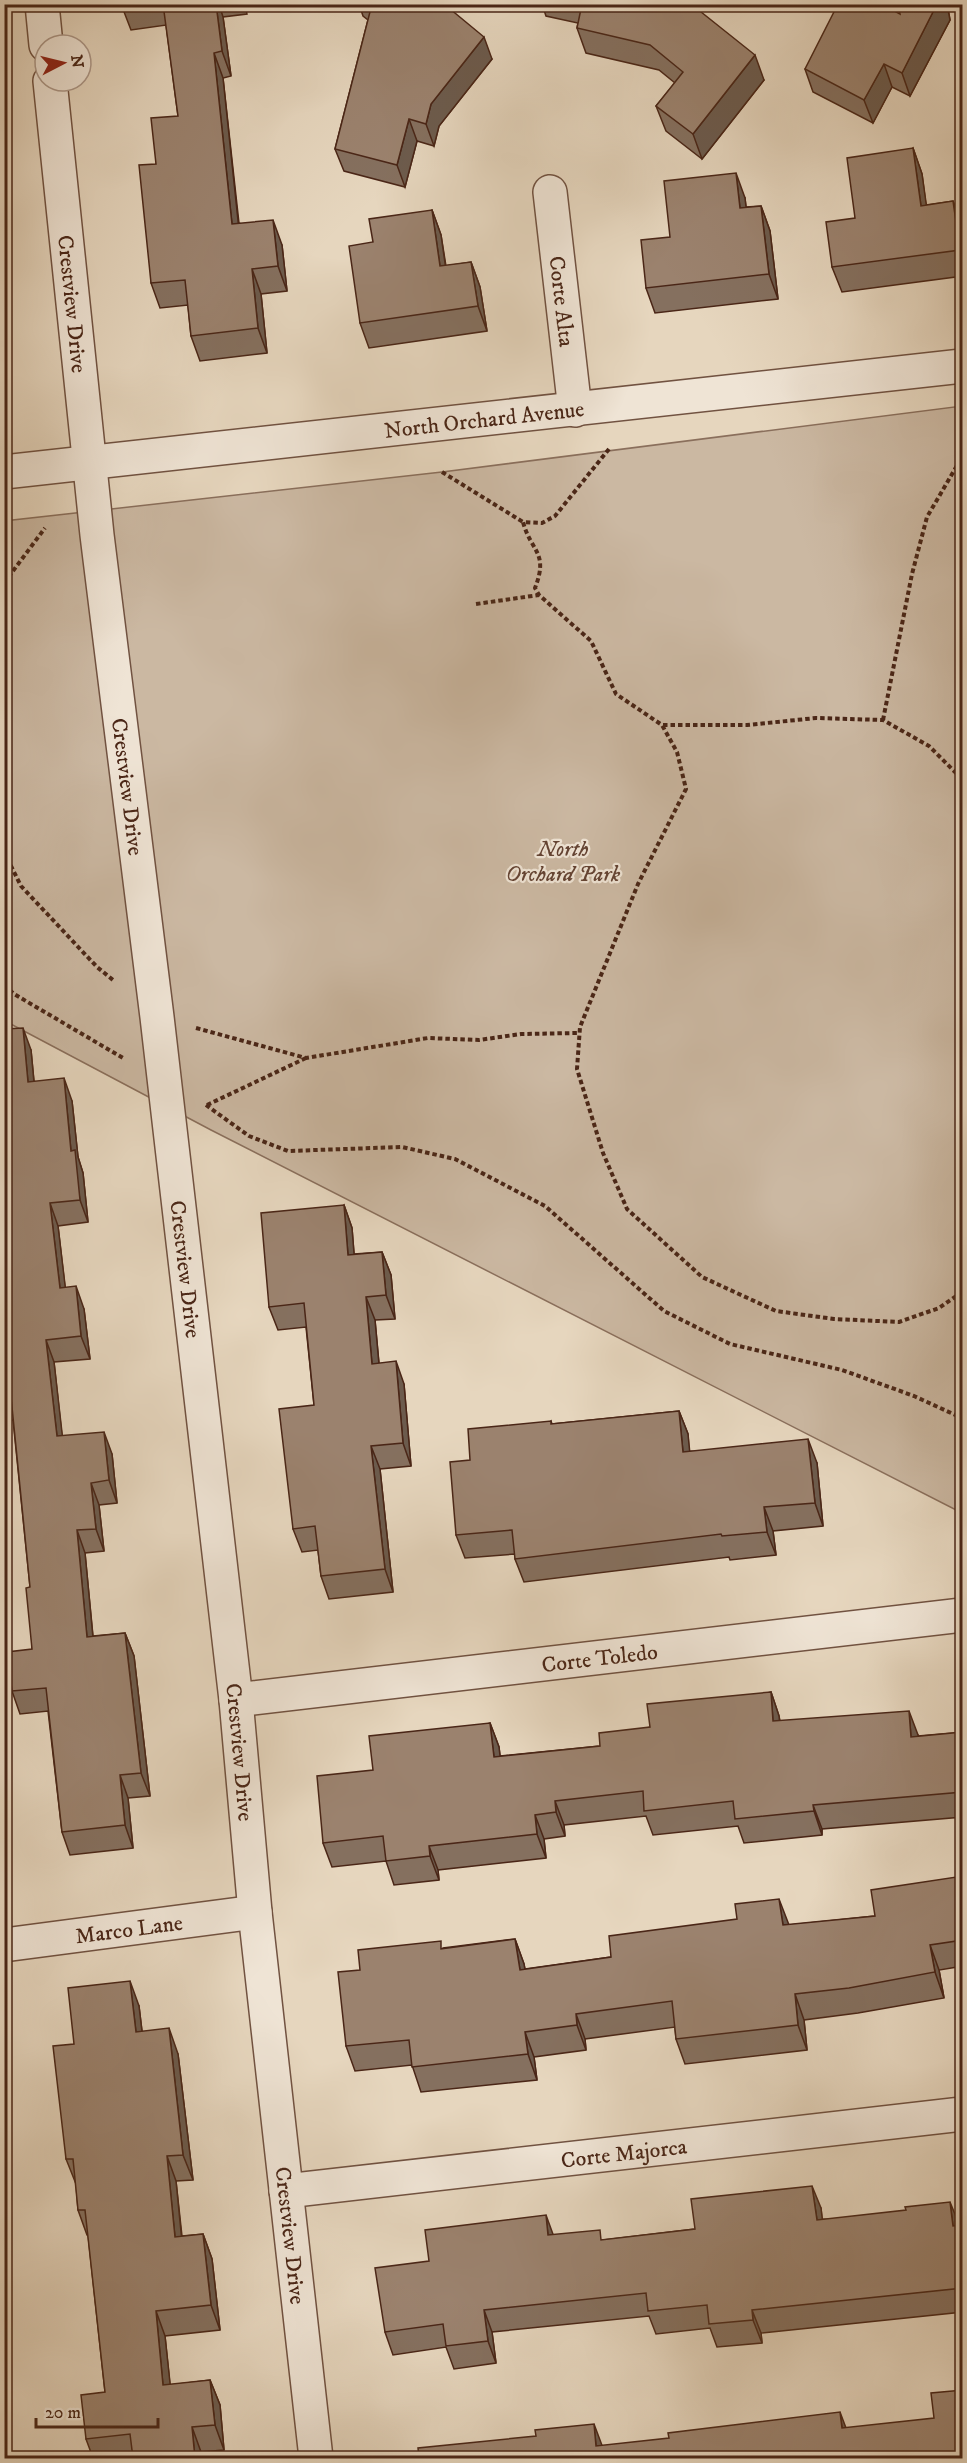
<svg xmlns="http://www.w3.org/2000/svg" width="967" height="2463" font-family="'IM FELL DW Pica',serif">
	<rect width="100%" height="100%" fill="#e6d6be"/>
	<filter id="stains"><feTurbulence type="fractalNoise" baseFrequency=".00333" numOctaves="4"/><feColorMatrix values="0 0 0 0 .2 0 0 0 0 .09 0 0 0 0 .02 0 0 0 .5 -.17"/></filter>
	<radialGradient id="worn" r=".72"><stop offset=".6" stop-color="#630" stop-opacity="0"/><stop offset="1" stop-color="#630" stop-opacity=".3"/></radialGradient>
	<!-- green -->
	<polygon fill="#cbb8a2" stroke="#8a6f5c" stroke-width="1.5" points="962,406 962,1513 211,1130 5,1021 4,521 442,472"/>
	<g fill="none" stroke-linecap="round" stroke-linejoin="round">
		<!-- minor casing -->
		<g stroke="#715241" stroke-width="36">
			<g id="minor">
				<polyline points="42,4 46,45"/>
				<path id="s1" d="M50,81L97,535L157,1017L236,1700L255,1912L316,2458"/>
				<path id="s2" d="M550,192L575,410"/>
				<path id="s3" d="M4,472L962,366"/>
				<path id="s4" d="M236,1700L962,1615"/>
				<path id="s5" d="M4,1945L255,1912"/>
				<path id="s6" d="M286,2191L962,2114"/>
			</g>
		</g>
		<!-- path -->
		<g stroke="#4a2617" stroke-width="4" stroke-dasharray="4.5 3" stroke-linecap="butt">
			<path d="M609,449L555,516L542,523L523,522C531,552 549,552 535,588L539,595L591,641L616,694L662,725L677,752L686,789L638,884L580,1027L577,1069L603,1153L627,1209L702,1277L776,1311L834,1319L899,1322L939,1308L962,1292"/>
			<polyline points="442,472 523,522"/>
			<polyline points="4,583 45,528"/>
			<polyline points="476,604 539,595"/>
			<polyline points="883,720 912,574 927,517 962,457"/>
			<polyline points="663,725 747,725 816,718 883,720 929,746 962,779"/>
			<polyline points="4,852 21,886 97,967 113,980"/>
			<polyline points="4,985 14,994 123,1058"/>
			<polyline points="196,1028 306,1058 428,1038 479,1040 521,1034 579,1033"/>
			<polyline points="206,1105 249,1136 288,1151 402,1147 455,1159 545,1206 664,1311 730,1344 842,1370 914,1396 962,1418"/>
			<polyline points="207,1105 306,1058"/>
			<polyline points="956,1298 962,1317"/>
			<polyline points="958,1416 962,1400"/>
		</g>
		<!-- minor -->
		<use href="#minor" stroke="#efe4d5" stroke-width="33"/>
	</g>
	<!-- wall -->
	<g fill="#85705f" stroke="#4a2617" stroke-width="1.5">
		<polygon points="121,4 245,4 247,14 223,17 231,76 223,78 239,223 282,245 287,291 261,294 267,353 200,361 191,336 188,305 160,308 151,283 156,164 178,116 166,25 131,30"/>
		<polygon points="359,4 444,4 492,59 439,126 434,146 417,141 405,187 344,171 335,149 368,20 363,16"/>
		<polygon points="498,4 514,4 515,9"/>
		<polygon points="542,4 691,4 764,80 702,159 666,131 656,106 675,83 659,70 586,53 577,28 578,23 546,16"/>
		<polygon points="898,4 963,4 963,7 948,8 950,20 910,96 892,87 873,123 813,92 805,69 900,14"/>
		<polygon points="913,148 922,174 926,205 953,201 963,230 963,276 842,292 832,267 855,218"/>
		<polygon points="745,198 746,207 761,206 770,231 778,299 655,313 646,288 670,237"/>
		<polygon points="432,210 441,235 446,266 471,262 480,287 487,331 369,348 360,323 373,242"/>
		<polygon points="4,1029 31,1050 34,1081 72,1101 78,1157 83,1173 88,1222 58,1226 65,1287 84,1309 90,1359 54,1362 62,1436 112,1454 117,1503 99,1505 104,1551 85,1553 93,1636 125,1633 134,1656 150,1796 128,1798 133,1848 70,1855 62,1832 48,1711 20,1714 12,1691 32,1649 30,1587 13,1420 4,1421"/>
		<polygon points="344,1205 352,1228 354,1254 382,1252 391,1275 395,1319 375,1320 379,1363 404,1384 411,1466 380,1469 393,1592 329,1599 321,1576 318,1550 302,1552 293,1529 314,1405 306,1327 278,1330 269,1307"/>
		<polygon points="679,1411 688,1434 689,1451 817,1463 823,1526 773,1531 776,1555 730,1560 729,1557 524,1582 515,1559 515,1554 465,1558 456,1535 551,1421 552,1424"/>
		<polygon points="771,1692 779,1716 780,1721 918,1735 918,1736 963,1732 963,1817 822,1829 822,1835 744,1843 738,1826 653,1835 646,1816 564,1825 565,1836 544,1839 546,1858 438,1870 439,1880 394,1885 386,1861 332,1867 323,1843 373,1770 490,1723 499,1747 500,1756 600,1746 650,1727"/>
		<polygon points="963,1876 963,1966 939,1970 944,1998 858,2013 804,2020 807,2050 685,2064 676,2039 675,2027 585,2039 586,2050 534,2057 537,2080 421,2092 412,2065 355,2071 346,2046 443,1948 515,1939 524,1964 525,1969 611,1957 789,1925 875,1916"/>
		<polygon points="139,2006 142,2031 178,2054 193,2180 176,2181 182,2236 203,2234 212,2259 220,2330 165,2336 170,2385 210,2380 220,2405 224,2450 201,2452 202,2458 93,2458 86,2439 105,2392 88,2235 87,2235 78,2210 76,2184 66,2159 74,2044"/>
		<polygon points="821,2208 822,2219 963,2225 963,2312 761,2333 762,2343 717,2347 710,2328 656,2334 649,2316 492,2332 496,2363 454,2369 446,2347 393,2355 385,2332 554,2235 603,2240 695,2229"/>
	</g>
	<!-- shaded-wall -->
	<g fill="#6c5b4d" stroke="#4a2617" stroke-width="1.5">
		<polygon points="216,4 219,4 223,17 231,76 222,51"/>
		<polygon points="937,4 947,4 950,20 910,96 902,73"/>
		<polygon points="484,37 492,59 439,126 434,146 426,124 431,104"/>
		<polygon points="214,53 223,78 241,249 232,224"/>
		<polygon points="755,55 764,80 702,159 693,134"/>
		<polygon points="884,64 892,87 873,123 864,100"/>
		<polygon points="409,119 417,141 405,187 397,165"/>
		<polygon points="913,148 922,174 930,231 921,206"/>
		<polygon points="736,173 745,198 749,233 740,208"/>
		<polygon points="953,201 962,226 963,258 960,250"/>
		<polygon points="761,206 770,231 778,299 769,274"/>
		<polygon points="432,210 441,235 449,291 440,266"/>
		<polygon points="273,220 282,245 287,291 278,266"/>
		<polygon points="471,262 480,287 487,331 478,306"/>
		<polygon points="252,269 261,294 267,353 258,328"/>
		<polygon points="23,1028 31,1050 36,1104 28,1082"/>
		<polygon points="64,1078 72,1101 78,1157 83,1173 88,1222 80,1200 71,1151"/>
		<polygon points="50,1203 58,1226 68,1310 60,1288"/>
		<polygon points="344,1205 352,1228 356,1278 348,1255"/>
		<polygon points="382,1252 391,1275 395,1319 386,1295"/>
		<polygon points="76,1286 84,1309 90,1359 81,1336"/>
		<polygon points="366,1297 375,1320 381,1387 372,1364"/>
		<polygon points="46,1340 54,1362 65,1459 57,1436"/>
		<polygon points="396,1361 404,1384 411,1466 403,1443"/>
		<polygon points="679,1411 688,1434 692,1475 683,1452"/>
		<polygon points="104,1432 112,1454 117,1503 109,1480"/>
		<polygon points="808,1439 817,1463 823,1526 815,1503"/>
		<polygon points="371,1446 380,1469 393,1592 385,1569"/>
		<polygon points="91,1483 99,1505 104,1551 96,1529"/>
		<polygon points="764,1507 773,1531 776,1555 767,1532"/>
		<polygon points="77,1530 85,1553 95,1659 87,1637"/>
		<polygon points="125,1633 134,1656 150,1796 141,1773"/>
		<polygon points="771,1692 779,1716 782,1745 773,1721"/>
		<polygon points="909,1711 918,1735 920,1761 911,1737"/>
		<polygon points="490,1723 499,1747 503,1781 494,1757"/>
		<polygon points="120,1775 128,1798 133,1848 125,1825"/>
		<polygon points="555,1801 564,1825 565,1836 556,1812"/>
		<polygon points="813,1805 822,1829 822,1835 814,1811"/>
		<polygon points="535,1815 544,1839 546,1858 537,1834"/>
		<polygon points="429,1846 438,1870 439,1880 430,1856"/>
		<polygon points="779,1899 789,1925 783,1925"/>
		<polygon points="515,1939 524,1964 529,1995 520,1970"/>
		<polygon points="930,1945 939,1970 944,1998 935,1972"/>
		<polygon points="130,1981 139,2006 145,2057 136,2032"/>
		<polygon points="795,1994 804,2020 807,2050 798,2025"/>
		<polygon points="576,2014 585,2039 586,2050 577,2025"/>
		<polygon points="169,2028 178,2054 193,2180 183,2155"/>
		<polygon points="525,2032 534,2057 537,2080 528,2054"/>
		<polygon points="167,2156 176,2181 184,2262 175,2237"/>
		<polygon points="812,2186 821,2208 825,2242 817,2220"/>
		<polygon points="950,2202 959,2224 962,2248 953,2226"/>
		<polygon points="546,2215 554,2237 548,2235"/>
		<polygon points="203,2234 212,2259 220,2330 211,2305"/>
		<polygon points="484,2310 492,2332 496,2363 488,2341"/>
		<polygon points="752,2310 761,2333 762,2343 753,2320"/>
		<polygon points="156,2311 165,2336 173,2411 163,2385"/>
		<polygon points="210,2380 220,2405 224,2450 215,2425"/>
		<polygon points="840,2412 849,2436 842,2428"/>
		<polygon points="594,2424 603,2448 596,2446"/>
		<polygon points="192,2427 201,2452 202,2458 195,2458"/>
	</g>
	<!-- building -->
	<g fill="#9b826e" stroke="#4a2617" stroke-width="1.5">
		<polygon points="163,4 216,4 222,51 214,53 232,224 273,220 278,266 252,269 258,328 191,336 185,280 151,283 139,165 156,164 151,118 178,116"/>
		<polygon points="368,4 444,4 484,37 431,104 426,124 409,119 397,165 335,149 371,8"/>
		<polygon points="582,4 691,4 755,55 693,134 656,106 683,72 650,45 577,28"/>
		<polygon points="838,4 882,4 900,14 898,4 937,4 902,73 884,64 864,100 805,69"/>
		<polygon points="913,148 921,206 953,201 960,250 832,267 826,222 855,218 847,158"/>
		<polygon points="736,173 740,208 761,206 769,274 646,288 641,240 670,237 664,181"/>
		<polygon points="432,210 440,266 471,262 478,306 360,323 349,246 373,242 369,219"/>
		<polygon points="23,1028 28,1082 64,1078 71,1151 75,1150 80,1200 50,1203 60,1288 76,1286 81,1336 46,1340 57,1436 104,1432 109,1480 91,1483 96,1529 77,1530 87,1637 125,1633 141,1773 120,1775 125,1825 62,1832 46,1688 12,1691 7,1652 32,1649 26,1588 30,1587 11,1397 4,1398 4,1029"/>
		<polygon points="344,1205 348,1255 382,1252 386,1295 366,1297 372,1364 396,1361 403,1443 371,1446 385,1569 321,1576 315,1526 293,1529 279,1409 314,1405 304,1303 269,1307 261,1213"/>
		<polygon points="679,1411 683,1452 808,1439 815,1503 764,1507 767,1532 722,1536 721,1534 515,1559 512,1530 456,1535 450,1462 470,1460 468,1429 551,1421 551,1424"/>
		<polygon points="771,1692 773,1721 909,1711 911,1737 963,1732 963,1792 813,1805 814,1811 735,1819 733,1801 644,1811 643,1791 555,1801 556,1812 535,1815 537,1834 429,1846 430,1856 386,1861 383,1836 323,1843 317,1776 373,1770 369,1736 490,1723 494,1757 600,1746 599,1733 650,1727 647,1704"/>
		<polygon points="963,1876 963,1940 930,1945 935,1972 849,1988 795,1994 798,2025 676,2039 672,2001 576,2014 577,2025 525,2032 528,2054 412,2067 409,2040 346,2046 338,1972 360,1970 358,1950 441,1941 441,1949 515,1939 520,1970 611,1957 609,1936 737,1919 735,1904 779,1899 783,1925 875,1916 871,1890"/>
		<polygon points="130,1981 136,2032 169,2028 183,2155 167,2156 175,2237 203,2234 211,2305 156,2311 163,2385 210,2380 215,2425 192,2427 195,2458 133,2458 130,2434 86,2439 81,2395 105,2392 85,2210 78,2210 73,2159 66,2159 53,2046 74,2044 68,1988"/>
		<polygon points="812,2186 817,2220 906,2210 905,2207 950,2202 953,2226 963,2225 963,2288 752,2310 753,2320 709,2324 707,2305 648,2311 646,2293 484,2310 488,2341 446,2346 443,2324 385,2332 375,2268 429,2261 425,2230 546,2215 548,2235 600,2230 601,2240 695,2229 691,2199"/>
		<polygon points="963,2390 963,2458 419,2458 418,2448 536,2436 535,2430 594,2424 596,2446 669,2438 668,2433 840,2412 842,2428 934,2418 931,2393"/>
	</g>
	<g text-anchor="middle" stroke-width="4.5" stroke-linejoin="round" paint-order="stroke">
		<!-- street labels -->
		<g font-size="22" fill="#4a2617" stroke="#efe4d5">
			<text dy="8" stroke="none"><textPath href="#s2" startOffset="110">Corte Alta</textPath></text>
			<text dy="8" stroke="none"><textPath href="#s1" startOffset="224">Crestview Drive</textPath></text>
			<text dy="8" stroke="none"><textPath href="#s3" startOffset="483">North Orchard Avenue</textPath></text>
			<text dy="8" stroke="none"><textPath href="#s1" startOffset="710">Crestview Drive</textPath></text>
			<text dy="8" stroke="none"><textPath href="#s1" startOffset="1196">Crestview Drive</textPath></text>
			<text dy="8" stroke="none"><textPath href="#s4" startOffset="366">Corte Toledo</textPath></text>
			<text dy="8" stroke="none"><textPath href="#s1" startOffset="1682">Crestview Drive</textPath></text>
			<text dy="8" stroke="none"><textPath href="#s5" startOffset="126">Marco Lane</textPath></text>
			<text dy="8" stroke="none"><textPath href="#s6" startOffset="340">Corte Majorca</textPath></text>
			<text dy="8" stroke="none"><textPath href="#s1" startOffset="2168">Crestview Drive</textPath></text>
		</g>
		<!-- park labels -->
		<g font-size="22" font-style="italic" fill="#644333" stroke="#efe4d5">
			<text x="563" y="856">North<tspan x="563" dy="25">Orchard Park</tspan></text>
		</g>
	</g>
	<!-- margin -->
	<rect width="967" height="2463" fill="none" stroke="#e6d6be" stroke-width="24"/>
	<rect x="6" y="6" width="955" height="2451" fill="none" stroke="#4a2617" stroke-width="3"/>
	<rect x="12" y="12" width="943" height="2439" fill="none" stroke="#4a2617" stroke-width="1.5"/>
	<!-- north arrow -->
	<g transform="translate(63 63) rotate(83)"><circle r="28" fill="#efe4d5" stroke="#ad9889" stroke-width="1.5"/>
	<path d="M0-4.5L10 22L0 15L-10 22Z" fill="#8f2418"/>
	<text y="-9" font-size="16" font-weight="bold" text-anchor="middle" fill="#4a2617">N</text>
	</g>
	<!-- scale -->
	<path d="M36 2418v9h122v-9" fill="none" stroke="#4a2617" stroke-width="3"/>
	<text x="45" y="2418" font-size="18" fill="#4a2617" stroke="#efe4d5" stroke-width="4.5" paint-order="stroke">20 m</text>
	<rect width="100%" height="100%" filter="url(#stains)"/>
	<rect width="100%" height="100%" fill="url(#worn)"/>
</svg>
